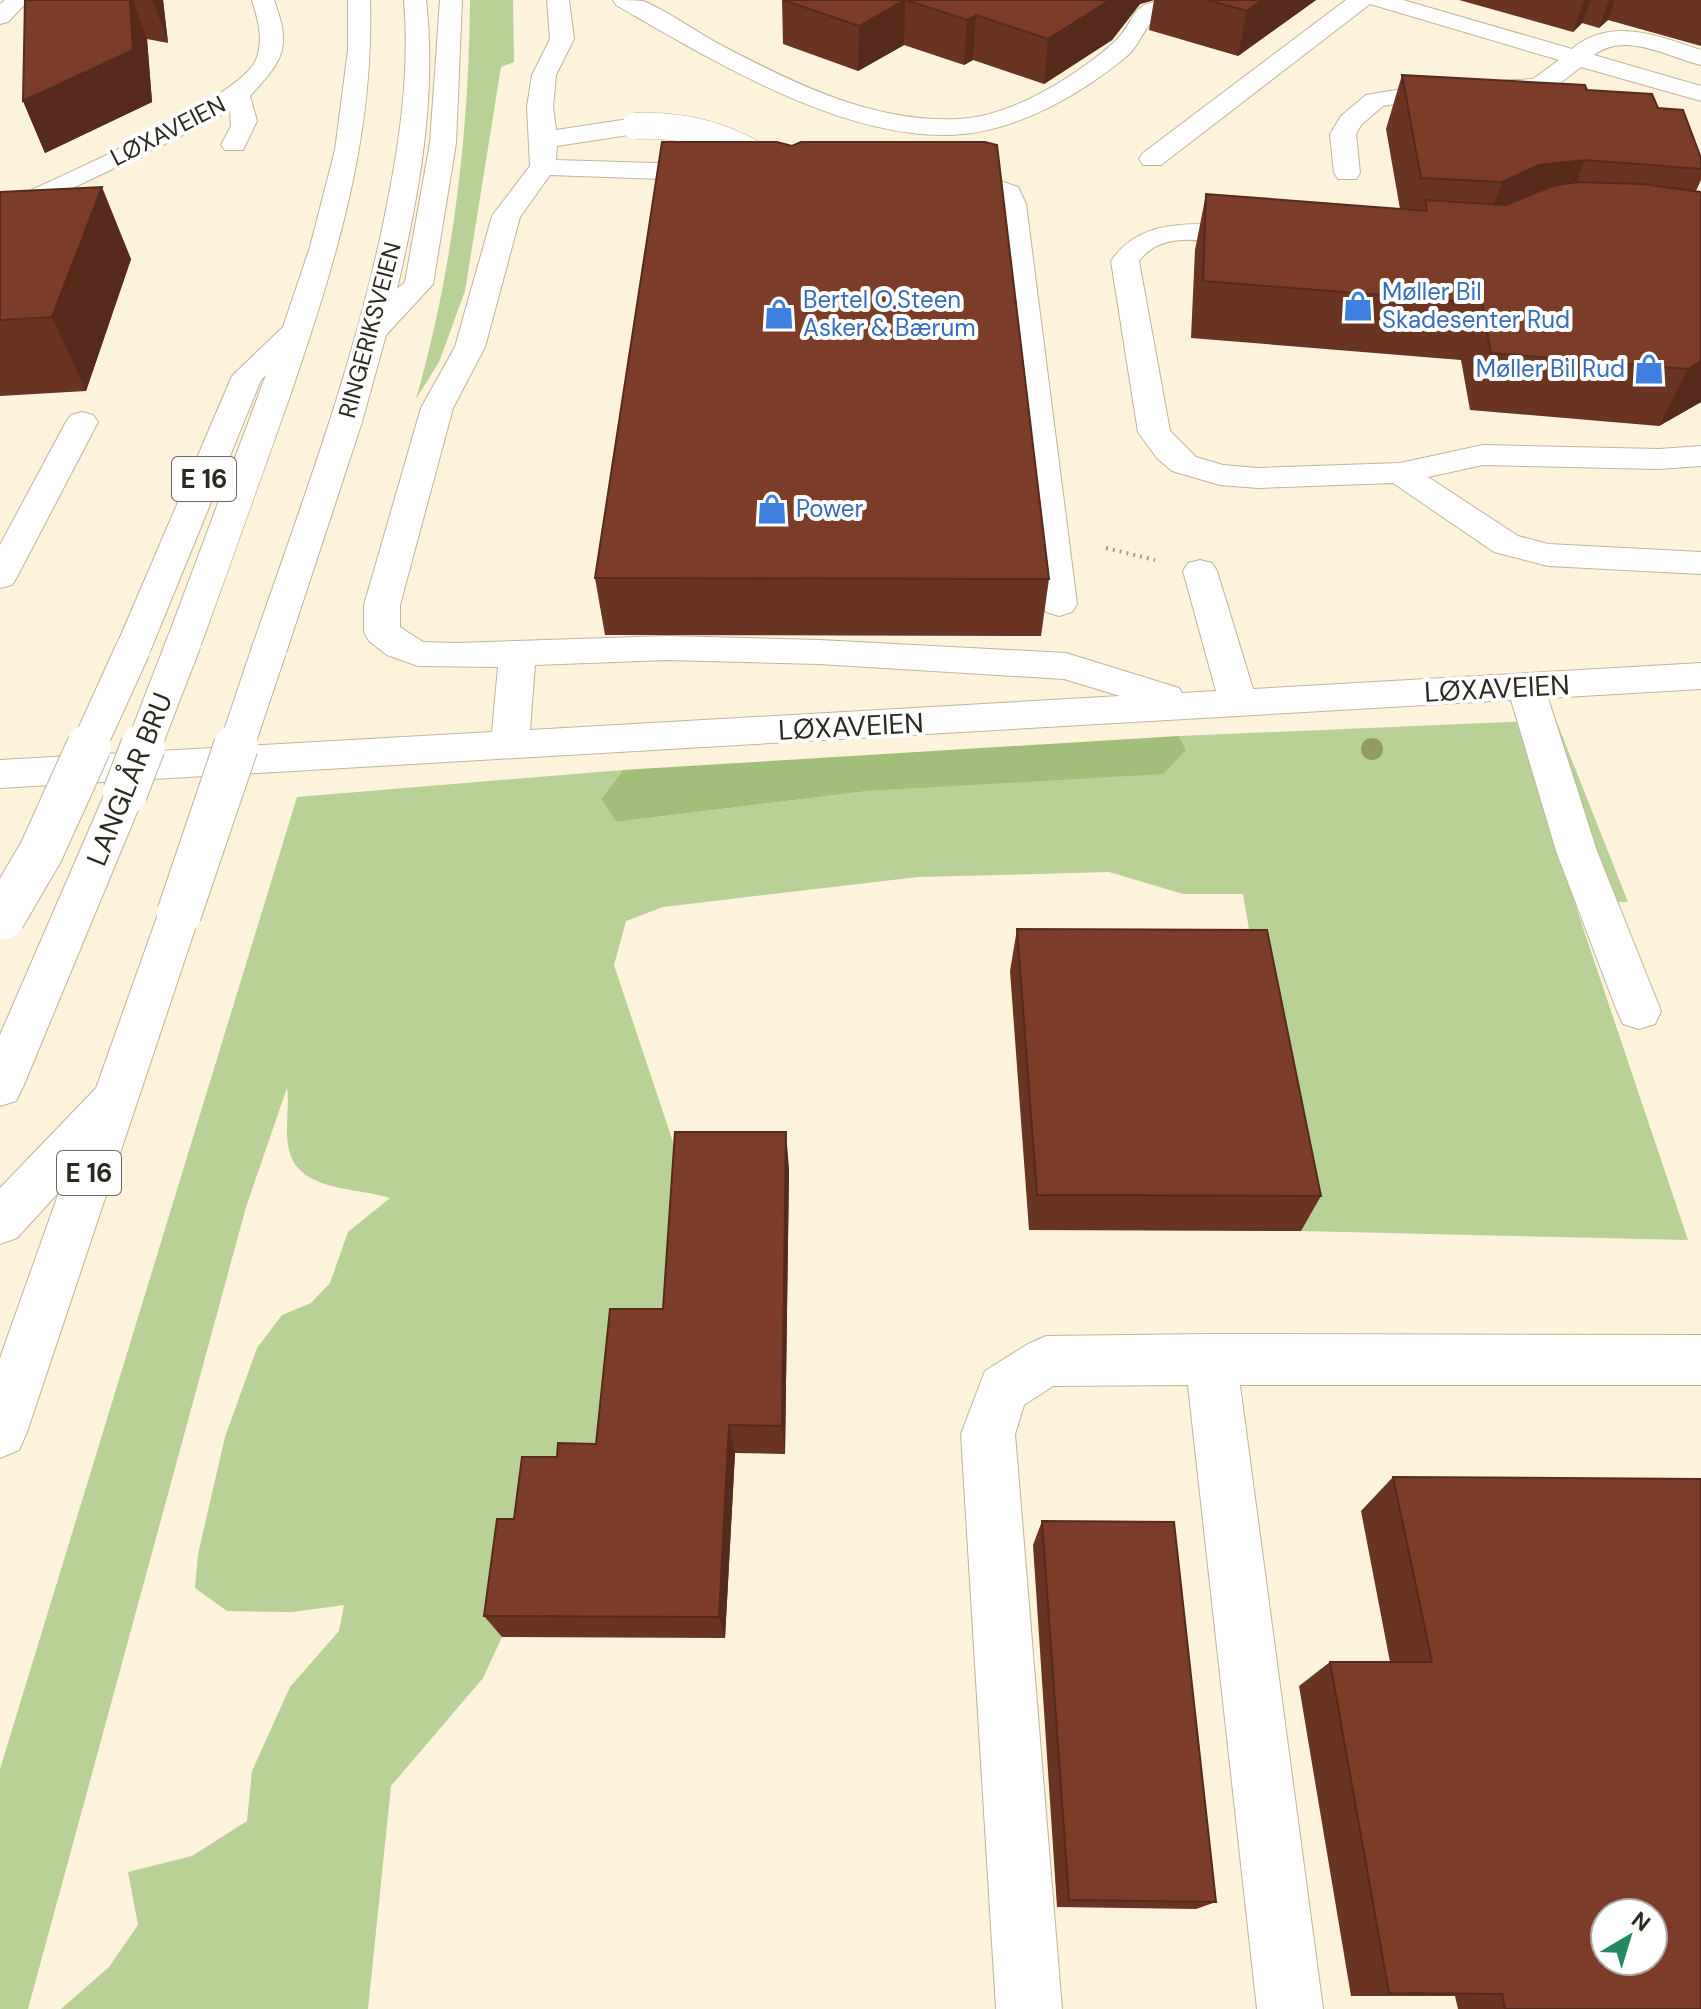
<svg xmlns="http://www.w3.org/2000/svg" width="1701" height="2009" font-family="'DM Sans',sans-serif">
	<rect width="100%" height="100%" fill="#fdf2da"/>
	<!-- green -->
	<g fill="#b9d196">
		<path d="M470,0H513L514,62L501,67L465,291L439,362L416,399C453,270 469,134 470,0Z"/>
		<path d="M1556,720L1628,902L1574,901L1688,1240L1301,1231L1243,894H1183L1109,872L1039,874L918,877L663,907L626,921L614,965L682,1169L671,1335L607,1471L502,1637L483,1678L391,1786L368,2009H61L109,1967L138,1925L128,1872L192,1856L247,1821L252,1771L290,1687L339,1631L344,1605L292,1612L227,1611L195,1588L198,1554L225,1437L257,1348L282,1315L311,1303L330,1283L348,1232L390,1198C356,1187 299,1192 289,1150C284,1130 290,1106 287,1088L246,1207L28,2009H0V1769L297,797L623,770L601,799L616,822L868,791L983,783L1186,750L1179,736Z"/>
	</g>
	<!-- forest -->
	<polygon fill="#a3bd7b" points="1179,736 1186,750 1163,774 868,791 616,822 601,799 623,770"/>
	<g fill="none" stroke-linecap="round" stroke-linejoin="round">
		<!-- minor casing -->
		<g stroke="#bfb59d" stroke-width="2">
			<g id="minor">
				<polygon points="5,0 29,0 8,22 0,24 0,4"/>
				<path d="M252,0H274C292,49 283,60 250,96L257,121L243,150H225L221,145L231,126L230,110L204,125L0,223V205C48,181 238,101 256,60C264,39 258,20 252,0Z"/>
				<path d="M547,0H569L574,39L556,75L553,107L556,130L635,118L644,121L648,126L644,131L635,134L557,146L556,160L718,165L727,167L731,173L727,179L718,181L550,175L520,217L485,347L453,408L400,605V627L423,642L456,643L667,636L819,640L1066,653L1179,688L1182,693L1216,691L1183,571L1188,563L1200,560L1212,563L1217,571L1253,689L1701,663V689L1548,698L1597,851L1661,1011L1655,1024L1639,1029L1623,1024L1617,1011L1556,851L1511,700L0,788V760L492,732L498,667L418,666L387,655L369,641L364,632V605L421,408L455,347L492,216L530,166L527,107L532,75L550,39ZM667,660L819,664L1064,679L1120,696L530,730L535,665Z"/>
				<path d="M613,0C622,0 634,0 643,1C668,11 693,30 717,43C791,82 872,123 958,119C1010,117 1071,79 1110,46C1143,18 1122,0 1180,0C1173,10 1161,13 1152,22C1142,32 1138,47 1127,56C1083,93 1022,128 964,134C849,145 712,60 616,5Z"/>
				<path d="M1346,0H1403L1572,49C1611,16 1658,36 1701,50V65C1667,57 1626,31 1594,55L1701,86V101L1581,67L1555,87L1538,93L1426,99L1383,106L1361,125L1356,134L1360,173L1356,179H1338L1334,173L1330,134L1341,116L1366,95L1426,85L1533,79L1559,60L1370,4L1161,165H1143L1139,159L1143,153Z"/>
				<polygon points="942,173 992,178 1018,187 1026,204 1077,604 1072,612 1059,616 1046,612 1041,604 998,204 996,198 987,193 933,187 929,181 933,175"/>
				<path d="M1203,224L1266,230L1270,236L1266,242C1226,252 1169,221 1139,261L1170,431L1196,457L1223,465L1258,468L1400,463L1483,445L1659,449L1701,446V466L1659,469L1483,465L1428,477L1518,536L1548,544L1701,552V574L1548,566L1494,552L1393,483L1258,488L1220,485L1172,471L1157,458L1138,432L1111,261C1133,229 1166,224 1203,224Z"/>
				<polygon points="82,412 93,415 98,422 17,577 12,585 0,588 0,545 66,422 71,415"/>
				<polygon points="114,1080 130,1086 137,1100 130,1114 17,1238 0,1244 0,1188 98,1086"/>
				<polygon points="1211,1334 1701,1335 1701,1385 1240,1385 1323,2009 1257,2009 1188,1385 1053,1386 1024,1405 1015,1434 1062,2009 996,2009 961,1434 985,1371 1028,1344 1046,1336"/>
			</g>
		</g>
		<!-- highway casing -->
		<g stroke="#bfb59d" stroke-width="2">
			<g id="highway">
				<path d="M348,0H370C374,142 335,263 290,396C261,478 232,560 202,642L197,651L184,654L171,651L166,642L266,375L261,380L151,649L146,658L133,661L120,658L115,649L232,376L283,327L310,247L335,150L348,50Z"/>
				<path d="M404,0H426C437,97 419,195 397,289L405,282L430,143L440,0H462L456,143L433,284L386,335L362,422L287,650L282,659L269,662L256,659L251,650C301,505 356,361 386,210C400,141 410,71 404,0Z"/>
				<polygon points="125,778 139,783 145,793 23,1087 16,1101 0,1106 0,1035 105,793 111,783"/>
				<polygon points="179,898 194,902 200,914 27,1432 19,1450 0,1458 0,1358 158,914 164,902"/>
			</g>
		</g>
		<!-- path -->
		<polyline stroke="#a69e8c" stroke-width="4" stroke-dasharray="2 5" stroke-linecap="butt" points="1106,548 1155,560"/>
		<!-- minor -->
		<use href="#minor" fill="#fff" fill-rule="evenodd"/>
		<!-- highway -->
		<use href="#highway" fill="#fff" fill-rule="evenodd"/>
		<!-- minor-bridge casing -->
		<g stroke="#bfb59d" stroke-width="27" stroke-linecap="butt">
			<path id="minor-bridge" d="M635,126C689,124 737,137 780,172"/>
		</g>
		<!-- highway-bridge-far1 casing -->
		<g stroke="#bfb59d" stroke-width="36" stroke-linecap="butt">
			<g id="highway-bridge-far1">
				<polyline points="88,748 133,649"/>
				<polyline points="143,748 184,642"/>
				<polyline points="236,748 269,650"/>
			</g>
		</g>
		<!-- highway-bridge casing -->
		<g stroke="#bfb59d" stroke-width="46" stroke-linecap="butt">
			<g id="highway-bridge">
				<polyline points="125,793 143,746"/>
				<polyline points="179,914 236,746"/>
				<polyline points="3,917 41,852 89,746"/>
			</g>
		</g>
		<!-- minor-bridge -->
		<use href="#minor-bridge" stroke="#fff" stroke-width="26"/>
		<!-- highway-bridge-far1 -->
		<use href="#highway-bridge-far1" stroke="#fff" stroke-width="34"/>
		<!-- highway-bridge -->
		<use href="#highway-bridge" stroke="#fff" stroke-width="44"/>
	</g>
	<!-- trees -->
	<circle fill="#939a66" cx="1372" cy="749" r="11"/>
	<!-- wall -->
	<g fill="#6a3422">
		<polygon points="25,0 163,0 168,43 147,39 152,102 45,153 23,101"/>
		<polygon points="782,0 1316,0 1238,56 1149,30 1154,0 1140,4 1112,40 1044,84 973,60 964,65 904,45 858,71 783,44"/>
		<polygon points="1459,0 1701,0 1701,46 1608,20 1599,28 1582,23 1573,32"/>
		<polygon points="1402,75 1587,90 1658,108 1701,158 1701,180 1696,191 1701,192 1701,402 1659,426 1470,410 1461,360 1191,338 1195,250 1206,194 1400,209 1386,129"/>
		<polygon points="792,146 1049,579 1041,636 605,635 595,578"/>
		<polygon points="0,192 131,259 86,391 0,396"/>
		<polygon points="1017,929 1321,1196 1301,1231 1029,1230 1010,971"/>
		<polygon points="789,1169 785,1454 735,1453 725,1638 502,1637 484,1616 514,1519 557,1457 596,1444 663,1309"/>
		<polygon points="1393,1477 1701,2009 1458,2009 1455,1996 1351,1996 1299,1686 1330,1662 1390,1662 1361,1511"/>
		<polygon points="1042,1521 1216,1902 1196,1909 1057,1907 1033,1545"/>
	</g>
	<!-- shaded-wall -->
	<g fill="#562b1b">
		<polygon points="130,0 133,0 147,39 152,102 45,153 23,101"/>
		<polygon points="153,0 163,0 168,43"/>
		<polygon points="905,0 904,45 858,71 859,26"/>
		<polygon points="1110,0 1154,0 1140,4 1112,40 1044,84 1048,39"/>
		<polygon points="1262,0 1316,0 1238,56 1247,11"/>
		<polygon points="1584,0 1591,0 1582,23 1573,32"/>
		<polygon points="1609,0 1615,0 1608,20 1599,28"/>
		<polygon points="976,15 973,60 964,65 967,20"/>
		<polygon points="1585,160 1563,216 1482,238 1502,182 1539,165"/>
		<polygon points="102,187 131,259 86,391 52,317"/>
		<polygon points="1701,361 1701,402 1659,426 1688,369"/>
		<polygon points="786,1132 789,1169 785,1454 782,1426"/>
		<polygon points="729,1425 735,1453 725,1638 719,1617"/>
	</g>
	<!-- building -->
	<g fill="#7b3d27" stroke="#562b1b" stroke-width="2" fill-rule="evenodd">
		<polygon points="25,0 130,0 133,50 23,101"/>
		<polygon points="783,0 905,0 859,26"/>
		<polygon points="906,0 1110,0 1048,39 976,15 967,20"/>
		<polygon points="1208,0 1262,0 1247,11"/>
		<polygon points="1402,75 1585,85 1587,90 1652,94 1658,108 1683,110 1701,158 1701,169 1585,160 1539,165 1502,182 1421,178"/>
		<polygon points="662,142 777,142 792,146 801,142 985,142 997,145 1049,579 595,578"/>
		<polygon points="1577,182 1643,184 1701,192 1701,361 1688,369 1491,353 1482,303 1203,281 1206,194 1427,211 1425,200 1506,205 1552,186"/>
		<polygon points="102,187 52,317 0,320 0,192"/>
		<polygon points="1017,929 1267,930 1321,1196 1037,1195"/>
		<polygon points="675,1132 786,1132 782,1426 729,1425 719,1617 484,1616 497,1519 514,1519 522,1457 557,1457 558,1443 596,1444 610,1309 663,1309"/>
		<path d="M1393,1477L1701,1479V2009H1505L1502,1994L1389,1993L1330,1662H1432ZM1605,1913H1653V1961H1605Z"/>
		<polygon points="1042,1521 1174,1522 1216,1902 1069,1900"/>
	</g>
	<!-- icons -->
	<defs>
		<g id="shop-bare" transform="scale(2.4)"><path d="M-5-2.5h2.3a2.7 3.5 0 0 1 5.4 0H5L5.5 6h-11ZM-1.5-2.5h3a1.5 2.3 0 0 0-3 0Z" fill="#3f7fe0" stroke="#fff" stroke-width="2.5" paint-order="stroke"/></g>
	</defs>
	<g fill-rule="evenodd">
		<use href="#shop-bare" x="1358" y="306"/>
		<use href="#shop-bare" x="779" y="314"/>
		<use href="#shop-bare" x="1649" y="369"/>
		<use href="#shop-bare" x="772" y="509"/>
	</g>
	<g text-anchor="middle" stroke-width="8" stroke-linejoin="round" paint-order="stroke">
		<!-- far-street labels -->
		<g font-size="24" fill="#2d2920" stroke="#fff">
			<text transform="translate(168 131) rotate(-27)" y="8">LØXAVEIEN</text>
			<text transform="translate(370 330) rotate(-75)" y="8">RINGERIKSVEIEN</text>
		</g>
		<!-- far-shop labels -->
		<g font-size="24" fill="#366cbe" stroke="#fff" text-anchor="start">
			<text x="1382" y="300">Møller Bil<tspan x="1382" dy="28">Skadesenter Rud</tspan></text>
			<text x="803" y="308">Bertel O.Steen<tspan x="803" dy="28">Asker &amp; Bærum</tspan></text>
			<text x="1625" y="377" text-anchor="end">Møller Bil Rud</text>
			<text x="796" y="517">Power</text>
		</g>
		<!-- shield labels -->
		<g fill="#fff" stroke="#6c6963" stroke-width="2">
			<rect x="172" y="457" width="64" height="44" rx="6"/>
			<rect x="57" y="1151" width="64" height="44" rx="6"/>
		</g>
		<g font-size="26" font-weight="bold" fill="#2d2920">
			<text x="204" y="488">E 16</text>
			<text x="89" y="1182">E 16</text>
		</g>
		<!-- street labels -->
		<g font-size="28" fill="#2d2920" stroke="#fff">
			<text transform="translate(1497 688) rotate(-3)" y="10">LØXAVEIEN</text>
			<text transform="translate(851 726) rotate(-3)" y="10">LØXAVEIEN</text>
			<text transform="translate(129 779) rotate(-68)" y="10">LANGLÅR BRU</text>
		</g>
	</g>
	<!-- north arrow -->
	<g transform="translate(1629 1937) rotate(38)"><circle r="38" fill="#ffffff" stroke="#aba9a6" stroke-width="2"/>
	<path d="M0-6L14 30L0 20L-14 30Z" fill="#268861"/>
	<text y="-12" font-size="22" font-weight="bold" text-anchor="middle" fill="#2d2920">N</text>
	</g>
</svg>
